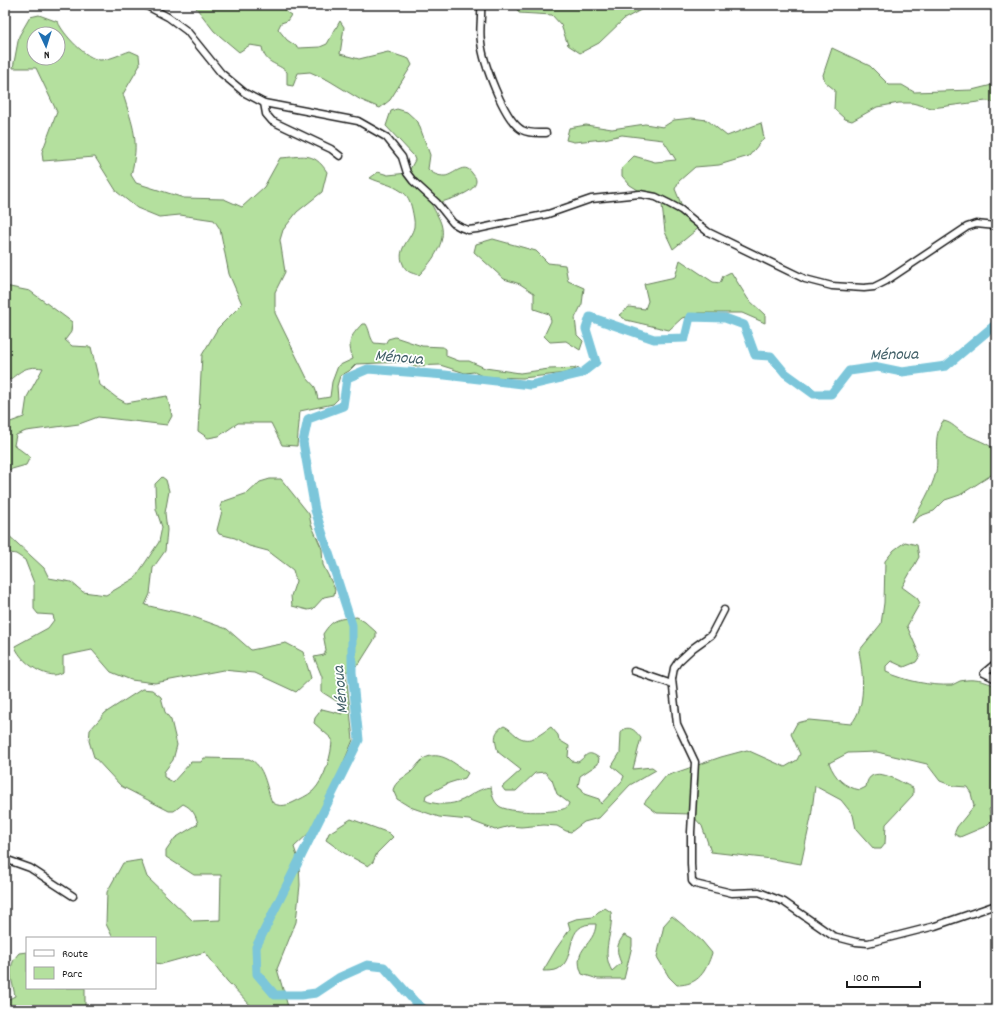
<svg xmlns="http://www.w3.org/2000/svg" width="1001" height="1015" font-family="Dekko,sans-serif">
	<rect width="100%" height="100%" fill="#fff"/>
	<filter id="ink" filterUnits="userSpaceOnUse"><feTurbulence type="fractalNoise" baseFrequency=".025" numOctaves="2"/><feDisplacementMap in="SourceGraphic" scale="8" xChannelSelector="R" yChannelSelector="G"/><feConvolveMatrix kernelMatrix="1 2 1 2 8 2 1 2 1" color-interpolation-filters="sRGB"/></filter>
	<g filter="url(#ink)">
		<!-- green -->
		<g fill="#b4e09e" stroke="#687e5d" fill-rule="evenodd">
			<path d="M194,5H284L285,11L291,15L287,21L281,23L278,29L287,40L299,48L320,47L327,44L340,21L344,27L340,54L359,59L388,52L409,59L412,65L390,100L380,108L361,100L328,80L310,72L298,73L293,86L287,85V72C277,62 265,65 262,47L250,45L239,52L214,31Z"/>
			<polygon points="515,5 650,5 624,19 599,43 580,53 568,45 561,25 552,15 519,13"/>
			<path d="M39,15L58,22C63,34 86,59 100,60C109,60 121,54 130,51L139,55L140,65L123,94C133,127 140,140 131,175L136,183L184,198L224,199L242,207L264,187L280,158C302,157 313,150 327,172L322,192L297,212L283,230L280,240L285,272L275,292V313L307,378L315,387L318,399L330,397L332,382L338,366L353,359C347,341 350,337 362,324H366C370,330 369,336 374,343L385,344L388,339L395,337L422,346L443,347L446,349V356L459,361H469L485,368L520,373L549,369L579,368L566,373L523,378L484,377L474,372L465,373L440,365L414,366L406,362L356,364L349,371L340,376L337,386L338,399L333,404L300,411L297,446L282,445L271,423H238L219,436L208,438L198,431L202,355L218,328L242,304L229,274L220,229L214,220L180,215L159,217L137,208L117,192L95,157L43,161L42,152L57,112L36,68H13L19,36L30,17ZM34,34H58V58H34Z"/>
			<polygon points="832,48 870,66 889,85 902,85 914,92 972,90 996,84 996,102 986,101 932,108 912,103 899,103 877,107 852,121 845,119 834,109 835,90 825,82 823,75"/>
			<path d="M397,109L407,112L418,122L430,155L428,169C433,174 438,176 445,176C454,175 464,161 472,173C474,176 476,177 476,181C476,194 443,201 432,205C435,212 441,220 442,228C445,245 430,264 419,275C411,273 406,272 403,264C396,249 411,240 414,227C415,221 413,215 412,209C410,201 408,195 401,191C391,184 380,183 370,178L378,172L388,175L408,173L415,160L413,155L386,126L391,111Z"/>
			<polygon points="692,118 707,120 727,136 761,123 764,138 749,156 719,165 695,167 679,181 675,189 682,206 700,227 673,249 665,232 662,205 630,185 622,176 622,168 634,156 655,162 676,160 663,140 622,135 604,139 574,142 566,140 569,128 586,125 612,129 645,124 663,127 674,120"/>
			<polygon points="493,239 536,251 548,263 565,265 568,281 584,288 582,304 575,318 577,335 583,341 580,350 566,341 550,342 544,336 551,321 549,314 534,309 534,293 520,284 504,279 474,252 476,244"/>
			<polygon points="680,260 713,282 720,283 723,276 731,272 748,299 765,315 765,323 742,313 698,313 682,318 669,330 626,320 619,315 629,307 645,309 648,301 644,284 675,277"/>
			<path d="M5,286L30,291L72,322L71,332L65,340L72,346L91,347L100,385L117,398L126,403L167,396L172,416L167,425L98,417L79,424L26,431L16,435L14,445L30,457L26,465L5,471V424L24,417L27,397L43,368C23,365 20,373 5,383Z"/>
			<path d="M943,421C952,422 957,430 965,434C976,440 987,442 996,451V472L960,495L945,500L934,511L920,516L912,523C920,507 932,489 936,472C939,454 932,438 943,421Z"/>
			<path d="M162,477L166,480L169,491L165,513L167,530L165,551L153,568L150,594L145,605L188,615L227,629L251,650L286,643L303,652L311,678L296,692L255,673L223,670L155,683L131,680L111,672L92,650L63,656V672C60,673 56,675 53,675C38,674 19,659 15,646L48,628L54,620L53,615L38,614L34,609V583L25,560L16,554L5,552V532L44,568L49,578L71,582L83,592L106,595L135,578L159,542L162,527L156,509L155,484Z"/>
			<polygon points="270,479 281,479 309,514 311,524 322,549 323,565 335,589 334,595 324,597 313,609 308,610 292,606 291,596 296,581 293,570 268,551 249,546 235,538 219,534 217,530 222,511 220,507 222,502 248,493 260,482"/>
			<path d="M905,542L917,545L919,557L902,587L917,598L920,603L907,626L920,656L916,662L904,667L891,661L886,666V672C907,681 929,686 952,685C955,684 957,682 960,681C974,678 984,681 996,686V807L989,809L991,821L986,826L960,837L954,834L957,827L974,806L971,793L967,787L953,786L940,781L927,764L877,752L848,753L829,763C835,778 844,787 860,790L866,787C869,761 900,782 913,788V795L886,824L885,844L881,849H874L856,829L853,815L841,800L815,786L811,818L801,864L772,859L711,852L702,826L691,814L657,813L644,803L666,776L721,757L747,750L785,767L797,760L800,754L791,734L797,723L809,720L851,724C867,706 863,674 859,651L881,624L884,603L885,561L894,550Z"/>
			<path d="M357,617L365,622L376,632V637L359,664L346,672L353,740L332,790L310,832L294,847L299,862L300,885L296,922L277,969L289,1010H255L227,981L205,952L162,964L155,963V938H113L106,924L107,892L123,863L141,860L147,877L193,921L220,920L221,875H194L166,857V851L175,838L198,824C196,815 192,808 183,804L174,811H169L121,786L94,757L89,741L90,730L105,713L142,689L152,690L161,697L165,712L171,720L177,745L173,760L164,772V777L173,782L191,762H201L204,758L249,759C265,765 266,788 272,802C278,807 285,806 292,803C300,799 307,796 313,791C325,779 332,754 332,739L314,723L315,718L322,709L342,714L341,704L322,692V677L314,657L324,655L326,650L323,634C333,618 339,619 357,617Z"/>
			<path d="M504,726C509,728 512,732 517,736C530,745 540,734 551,727L558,735L559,740L569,746L568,757L572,761L578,762C587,756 587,749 599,758L598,764L580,776L578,786L582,789L584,794L599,799L601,804L622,781L624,776L612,766L620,753L621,733L624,729C632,726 636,732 641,738L633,769L652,767L656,770L630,785L599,818L584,822L571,832L566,831L557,826L544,825L521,827L510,826L495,830L469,820L439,817L410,807L397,799L393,790C395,782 403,778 410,773C415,769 418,763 423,759C440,749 455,764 468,773L465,778L449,783L426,795L425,800C430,803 434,803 440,804C468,805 469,790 491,787C492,794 493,801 499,806C508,813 553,813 563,809C567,808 568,806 569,803L557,794L552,780L545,772L535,773L516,791H505L502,787L521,770L498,752C495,741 492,732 504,726Z"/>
			<polygon points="351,819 389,833 393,837 377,853 373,862 368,866 344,853 326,840 329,833"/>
			<path d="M605,908L611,912C614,933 600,951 612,971L621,963C616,951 616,945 624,935L632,939V946L624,979H598L582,974C571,948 595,946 596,924C562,922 578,959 558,969C555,971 547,971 543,971L556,949L570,929L568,922L576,919L593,917L598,912Z"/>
			<path d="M672,916L702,941L712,953C706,971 699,985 677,985L669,977L657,957L664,925Z"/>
			<path d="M27,952V988H85V1010H5V1001L15,996C12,979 6,967 19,953Z"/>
		</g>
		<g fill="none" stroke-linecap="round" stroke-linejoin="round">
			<!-- river -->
			<polyline stroke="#7bc6da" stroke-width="9" points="425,1010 415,1002 384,967 367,965 340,977 316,993 301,995 275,995 257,974 256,947 359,740 352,672 352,625 315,510 303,442 308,419 343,406 347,378 368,369 445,375 531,385 582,373 596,362 586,329 590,317 654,339 685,338 690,317 725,318 744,325 755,355 771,356 785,373 814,394 831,394 849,371 878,367 902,372 946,366 996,324"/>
			<!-- street casing -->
			<g stroke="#1c1c1c" stroke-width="9">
				<g id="street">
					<polyline points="145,5 168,17 187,31 221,73 245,93 264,103 358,121 386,137 402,157 407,173 413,181 437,203 453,223 460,227 468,230 477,229 548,214 591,199 640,194 656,197 668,203 681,210 708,232 805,279 832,286 864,288 874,287 886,281 967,227 976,224 996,226"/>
					<path d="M481,5C482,17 479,30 481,42C483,62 504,120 522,130C530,134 538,133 546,133"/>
					<polyline points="264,103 266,114 272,121 331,149 340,156"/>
					<polyline points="724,610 711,635 693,648 678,662 674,668 672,679 677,724 695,762 691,832 691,864 692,881 695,884 732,893 759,892 784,902 833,936 856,942 868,943 892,937 935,926 996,905"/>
					<polyline points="996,663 984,673 996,679"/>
					<polyline points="634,671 672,684"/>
					<polyline points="5,859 30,868 73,896"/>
				</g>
			</g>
			<!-- street -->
			<use href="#street" stroke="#fff" stroke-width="6"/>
		</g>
	</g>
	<g text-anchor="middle" stroke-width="3.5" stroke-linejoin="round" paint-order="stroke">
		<!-- water labels -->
		<g font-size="17" font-style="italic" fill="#426068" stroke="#fff">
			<text transform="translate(894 353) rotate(-1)" y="6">Ménoua</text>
			<text transform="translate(399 356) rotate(5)" y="6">Ménoua</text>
			<text transform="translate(339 690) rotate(-95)" y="6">Ménoua</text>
		</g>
	</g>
	<!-- margin -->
	<rect width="1001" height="1015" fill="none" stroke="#fff" stroke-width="20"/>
	<rect x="10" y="10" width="981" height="995" fill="none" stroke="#1c1c1c" stroke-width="1.5" filter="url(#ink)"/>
	<!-- legend -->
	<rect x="26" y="937" width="130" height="52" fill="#ffffff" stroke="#a4a4a4"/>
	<rect x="34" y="950" width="20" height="6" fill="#ffffff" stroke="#a4a4a4"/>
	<text x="62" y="957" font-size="12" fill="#1c1c1c">Route</text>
	<rect x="34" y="967" width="20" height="12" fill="#b4e09e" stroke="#a4a4a4"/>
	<text x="62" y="977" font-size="12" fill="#1c1c1c">Parc</text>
	<!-- north arrow -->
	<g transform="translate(46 46) rotate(176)"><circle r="19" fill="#ffffff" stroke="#a4a4a4"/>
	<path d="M0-3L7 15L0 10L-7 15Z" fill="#1f6fb2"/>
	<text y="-6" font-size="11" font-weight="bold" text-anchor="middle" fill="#1c1c1c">N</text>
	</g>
	<!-- scale -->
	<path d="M847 981v6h73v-6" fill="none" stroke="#1c1c1c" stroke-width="2"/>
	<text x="853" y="981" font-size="12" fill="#1c1c1c" stroke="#ffffff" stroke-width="3" paint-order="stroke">100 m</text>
</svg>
